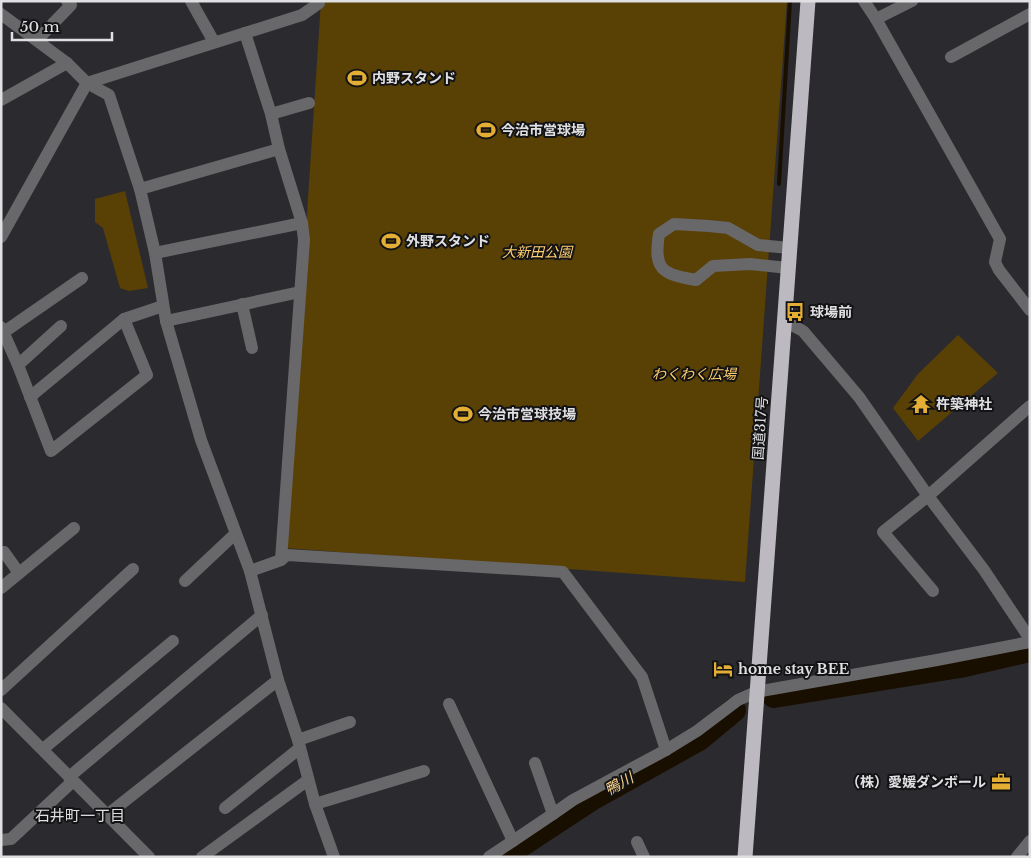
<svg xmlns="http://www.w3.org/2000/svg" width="1031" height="858" font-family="'Libre Baskerville','Noto Sans JP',serif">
	<rect width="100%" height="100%" fill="#2b2a2e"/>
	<!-- green -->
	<g fill="#594106">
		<polygon points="321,1 787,1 745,582 285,548"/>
		<polygon points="125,191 148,288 129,291 120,288 103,228 95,222 95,199"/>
		<polygon points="958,335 998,373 918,441 893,408 918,374"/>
	</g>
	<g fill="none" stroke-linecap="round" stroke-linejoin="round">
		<!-- stream -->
		<polyline stroke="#190f00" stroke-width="4" points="779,184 790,1"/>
		<!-- river -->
		<g stroke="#190f00" stroke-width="24">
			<polyline points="774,696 960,666 1030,650"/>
			<polyline points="503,857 593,798 699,739 734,710"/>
		</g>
		<!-- minor -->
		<g stroke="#686769" stroke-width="12">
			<polyline points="191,1 214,42"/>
			<polyline points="864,1 876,19 1000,239 995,262 999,270 1030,310"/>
			<polyline points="1,14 67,63 87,83 109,95 140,189 155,253 166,321 201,440 250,571 278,680 298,740 315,804 334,857"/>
			<polyline points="876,19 912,1"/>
			<polyline points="245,33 271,114 279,149 302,223 304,240 281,560"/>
			<polyline points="37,40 71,5 67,1"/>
			<polyline points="951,57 1030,14"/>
			<polyline points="1,100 67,63"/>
			<polyline points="271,114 309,103"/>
			<polyline points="140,189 279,149"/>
			<polyline points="1,237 87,83 302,15 319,3 319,1"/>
			<polyline points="155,253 302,223"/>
			<path d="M788,268L750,264L713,266L696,280C663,274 653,271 659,234L674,224L709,226L728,228L758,245L789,248"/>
			<polyline points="242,304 252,348"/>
			<polyline points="166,321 300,292"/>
			<polyline points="784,321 803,331 859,397 928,496 984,570 1030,639"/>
			<polyline points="1,327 18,365 51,451 147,375 124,319"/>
			<polyline points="4,332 82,278"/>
			<polyline points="18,365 61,326"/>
			<polyline points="30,397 124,319 163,306"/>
			<polyline points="4,552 19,573"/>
			<polyline points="250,571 281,560 287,555 563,572 642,677 666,750"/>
			<polyline points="185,581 235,534"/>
			<polyline points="1,588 74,528"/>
			<polyline points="933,591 883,532 928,496 1030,406"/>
			<polyline points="1,690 133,569"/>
			<polyline points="449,704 513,841"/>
			<polyline points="1,708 149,857"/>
			<polyline points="298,740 350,722"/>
			<polyline points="43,749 173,641"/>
			<polyline points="535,763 553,814"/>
			<polyline points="69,777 262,615"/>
			<polyline points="315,804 424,771"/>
			<polyline points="225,808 300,748"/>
			<polyline points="107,815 278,680"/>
			<polyline points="1,840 11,839 73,781"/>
			<polyline points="637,842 644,857"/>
			<polyline points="202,857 308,780"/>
			<polyline points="489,857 553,814 573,800 666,750 697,731 738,700 756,692 937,660 1030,642"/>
			<polyline points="1017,857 1030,841"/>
		</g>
		<!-- highway -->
		<polyline stroke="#bcbac0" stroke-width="15" points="745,857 808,1"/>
	</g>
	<!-- icons -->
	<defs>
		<g id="stadium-bare" transform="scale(1.5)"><path d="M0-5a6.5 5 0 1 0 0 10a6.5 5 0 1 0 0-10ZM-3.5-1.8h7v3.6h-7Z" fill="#e4ae35" stroke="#131315" stroke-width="2.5" paint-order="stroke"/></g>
		<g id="bus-bare" transform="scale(1.5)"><path d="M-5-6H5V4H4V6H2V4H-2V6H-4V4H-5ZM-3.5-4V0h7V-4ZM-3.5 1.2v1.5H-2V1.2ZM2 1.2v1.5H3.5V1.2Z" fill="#e4ae35" stroke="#131315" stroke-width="2.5" paint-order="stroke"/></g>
		<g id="temple-bare" transform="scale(1.5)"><path d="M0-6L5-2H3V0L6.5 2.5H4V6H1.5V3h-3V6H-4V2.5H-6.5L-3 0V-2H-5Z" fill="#e4ae35" stroke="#131315" stroke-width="2.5" paint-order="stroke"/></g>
		<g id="hotel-bare" transform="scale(1.5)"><path d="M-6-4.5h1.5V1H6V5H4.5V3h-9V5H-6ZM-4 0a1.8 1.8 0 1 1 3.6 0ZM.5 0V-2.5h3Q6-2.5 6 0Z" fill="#e4ae35" stroke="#131315" stroke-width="2.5" paint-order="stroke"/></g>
		<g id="office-bare" transform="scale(1.5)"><path d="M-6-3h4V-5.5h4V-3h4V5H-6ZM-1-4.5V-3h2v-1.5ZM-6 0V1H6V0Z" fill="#e4ae35" stroke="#131315" stroke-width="2.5" paint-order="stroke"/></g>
	</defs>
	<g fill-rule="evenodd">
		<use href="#stadium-bare" x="357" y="78"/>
		<use href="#stadium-bare" x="486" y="130"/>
		<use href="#stadium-bare" x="391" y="241"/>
		<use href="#bus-bare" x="795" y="312"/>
		<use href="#temple-bare" x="921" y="404"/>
		<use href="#stadium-bare" x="463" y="414"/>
		<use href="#hotel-bare" x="723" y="669"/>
		<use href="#office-bare" x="1001" y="782"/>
	</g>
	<g text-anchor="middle" stroke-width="4" stroke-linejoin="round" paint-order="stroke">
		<!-- poi labels -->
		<g font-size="14" font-weight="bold" fill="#e0dfe2" stroke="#131315" text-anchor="start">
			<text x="372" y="83">内野スタンド</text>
			<text x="501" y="135">今治市営球場</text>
			<text x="406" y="246">外野スタンド</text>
			<text x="810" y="317">球場前</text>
			<text x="936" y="409">杵築神社</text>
			<text x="478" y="419">今治市営球技場</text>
			<text x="738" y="674">home stay BEE</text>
			<text x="986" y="787" text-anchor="end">（株）愛媛ダンボール</text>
		</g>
		<!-- park labels -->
		<g font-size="14" font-style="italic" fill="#fdcd6d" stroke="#131315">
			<text x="537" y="257">大新田公園</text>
			<text x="694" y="379">わくわく広場</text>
		</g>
		<!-- street labels -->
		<g font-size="14" fill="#e0dfe2" stroke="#131315">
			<text transform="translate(760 428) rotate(-86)" y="5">国道317号</text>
		</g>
		<!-- water labels -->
		<g font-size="15" font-style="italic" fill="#f8d389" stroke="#131315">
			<text transform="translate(619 784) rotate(-29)" y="5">鴨川</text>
		</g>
		<!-- neighbourhood labels -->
		<g font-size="15" fill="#e0dfe2" stroke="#131315">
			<text x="80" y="821">石井町一丁目</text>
		</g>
	</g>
	<!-- border -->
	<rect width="1031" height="858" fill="none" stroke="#e0dfe2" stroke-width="5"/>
	<!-- scale -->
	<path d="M12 32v8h100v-8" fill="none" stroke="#e0dfe2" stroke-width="2.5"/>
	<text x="20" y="32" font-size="15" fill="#e0dfe2" stroke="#131315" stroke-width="4" paint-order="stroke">50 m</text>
</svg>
